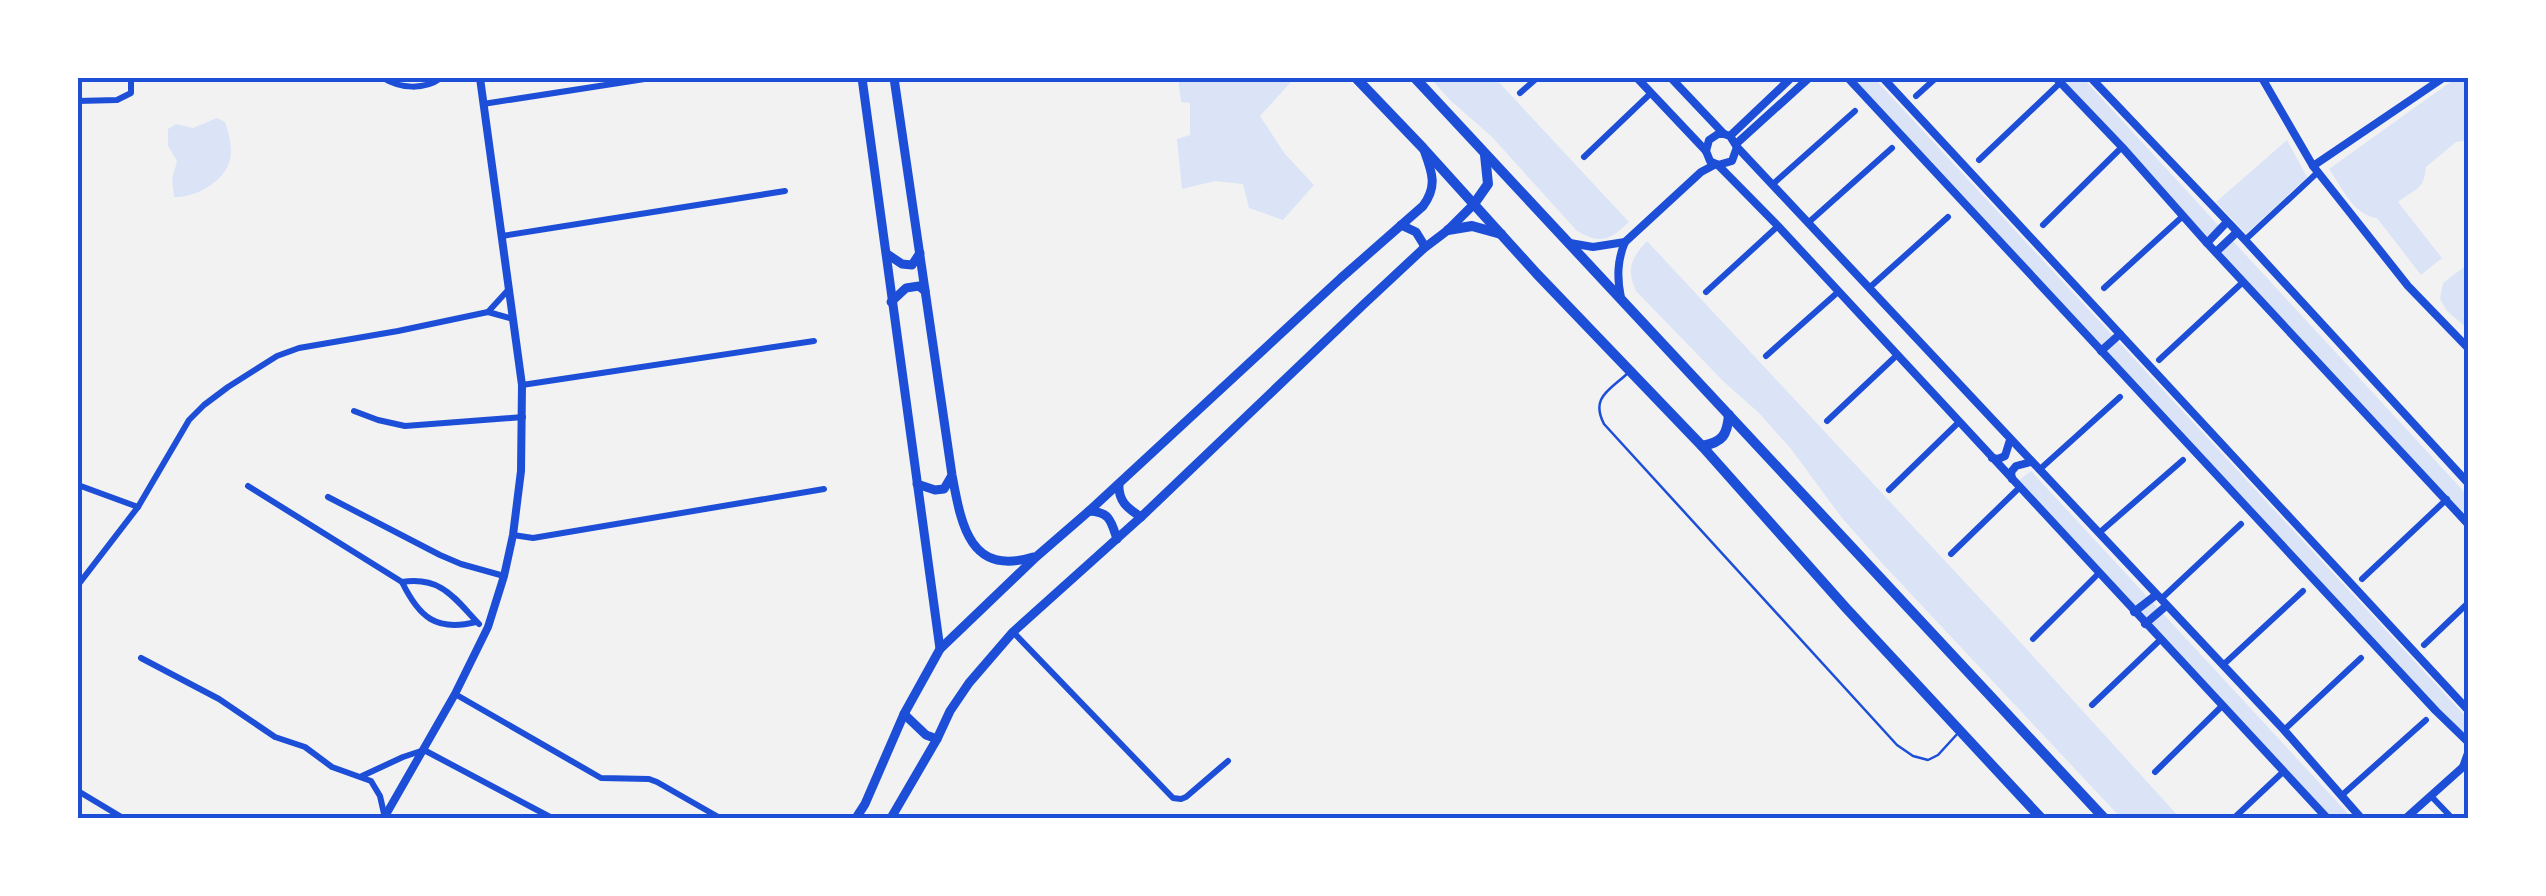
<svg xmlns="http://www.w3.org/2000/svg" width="2546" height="896" font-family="Arial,sans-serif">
	<rect width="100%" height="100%" fill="#f2f2f2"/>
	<!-- green -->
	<g fill="#dbe4f7">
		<polygon points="1178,78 1290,78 1291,82 1260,116 1285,154 1314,185 1283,220 1249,208 1243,184 1215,181 1182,189 1177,139 1190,135 1190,103 1181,102"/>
		<path d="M1430,78H1495L1629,222C1610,240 1601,245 1577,231L1492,137L1450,100Z"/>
		<polygon points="1850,78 1874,78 2468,719 2468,735 2465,739"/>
		<polygon points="2055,78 2083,78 2219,226 2203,240"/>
		<path d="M2456,78H2468V140L2456,142L2426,167C2424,191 2414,189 2398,202L2442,258L2421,275L2377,218C2353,215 2342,187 2329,169Z"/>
		<path d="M217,118L225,122C229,135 234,150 229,163C222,183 194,198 174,197L172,179L177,161L168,146V129L176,124L193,128Z"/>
		<polygon points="2287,140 2307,177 2246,234 2216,202"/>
		<polygon points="2232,240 2468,496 2468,518 2219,254"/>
		<path d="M1647,241L2002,622L2180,818H2121L1881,562L1842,518L1791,449L1759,413L1724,382L1636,291C1626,269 1631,258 1647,241Z"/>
		<polygon points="2468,264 2468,329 2447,311 2440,299 2443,283"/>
		<polygon points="2031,471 2352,818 2330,818 2017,482"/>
	</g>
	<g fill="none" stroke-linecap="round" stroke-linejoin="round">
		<!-- service -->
		<path stroke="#1d4ed8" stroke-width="2.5" d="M1628,373C1610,390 1590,397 1604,424L1897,745L1913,756L1928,760L1938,755L1959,732"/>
		<!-- minor -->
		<g stroke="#1d4ed8" stroke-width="6">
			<path d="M383,78C401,89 424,90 441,78"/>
			<polyline points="1520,93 1537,78"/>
			<polyline points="1916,96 1936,78"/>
			<polyline points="78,101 117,100 131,93 131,78"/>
			<polyline points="483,104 651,78"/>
			<polyline points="1584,157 1651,93"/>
			<polyline points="1979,160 2061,82"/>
			<polyline points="1773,184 1855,111"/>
			<polyline points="1809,222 1892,148"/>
			<polyline points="2043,225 2122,147"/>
			<polyline points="502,236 785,191"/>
			<polyline points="2245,240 2318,172"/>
			<polyline points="1869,288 1948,217"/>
			<polyline points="2104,288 2183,216"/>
			<polyline points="1706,292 1778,226"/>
			<polyline points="488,312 509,289"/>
			<polyline points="1766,356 1838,292"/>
			<polyline points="2159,360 2243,282"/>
			<polyline points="522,385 814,341"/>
			<polyline points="354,411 378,420 405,426 523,417"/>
			<polyline points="1827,421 1896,356"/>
			<polyline points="2039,470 2120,397"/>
			<polyline points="78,485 138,507 189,420 204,405 228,387 277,356 299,348 398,331 488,312 513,319"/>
			<path d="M248,486L402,582C419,617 436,632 476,622"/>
			<polyline points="1889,490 1959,422"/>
			<polyline points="328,497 440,555 461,564 504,576"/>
			<polyline points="2099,533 2183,460"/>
			<polyline points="513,535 533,538 824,489"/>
			<polyline points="1951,554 2019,488"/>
			<polyline points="2362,579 2447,499"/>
			<path d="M402,582C442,576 455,599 479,624"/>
			<polyline points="78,585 138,507"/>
			<polyline points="2161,599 2241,524"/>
			<polyline points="1013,632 1173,798 1181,799 1186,797 1228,761"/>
			<polyline points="2033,639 2099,573"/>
			<polyline points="2424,645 2468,603"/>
			<polyline points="141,658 219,699 275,737 305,747 332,767 371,781 380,796 385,818"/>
			<polyline points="2223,665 2303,591"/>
			<polyline points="455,694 601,778 649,779 657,782 720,818"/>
			<polyline points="2092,705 2160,640"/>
			<polyline points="2284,730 2361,658"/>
			<polyline points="2155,772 2223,705"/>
			<polyline points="362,776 403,757 424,750 552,818"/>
			<polyline points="78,791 123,818"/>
			<polyline points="2341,796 2426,720"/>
			<polyline points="2431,796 2452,818"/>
			<polyline points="2234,818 2284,771"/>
		</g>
		<!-- tertiary -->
		<g stroke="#1d4ed8" stroke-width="8">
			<polyline points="1637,78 1706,151 1710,161 1718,165 1778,226 2327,818"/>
			<polyline points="1671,78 1724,134 1730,136 1737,147 2284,730 2361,818"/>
			<polyline points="1848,78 2436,711 2468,742"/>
			<polyline points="1883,78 2468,710"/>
			<polyline points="2056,78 2122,147 2207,243 2468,524"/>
			<polyline points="2091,78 2245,240 2468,483"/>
			<polyline points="2262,78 2313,166 2408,286 2468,348"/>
			<polyline points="1730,136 1791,78"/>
			<polyline points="1736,144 1809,78"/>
			<polyline points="1706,151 1709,140 1718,134 1724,134"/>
			<polyline points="1718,165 1732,161 1737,147"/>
			<polyline points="2313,166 2443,78"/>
			<polyline points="1570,243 1593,247 1625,242"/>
			<polyline points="2207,243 2226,223"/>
			<polyline points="2216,252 2236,233"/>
			<path d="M1621,298C1617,278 1617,261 1625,242L1701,172L1716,164"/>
			<polyline points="2101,351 2120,334"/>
			<polyline points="1992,458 1998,459 2005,456 2010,440"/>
			<polyline points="2012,479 2011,472 2016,466 2031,462"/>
			<polyline points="2134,612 2156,595"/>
			<polyline points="2145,624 2166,606"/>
			<polyline points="2463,767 2468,753"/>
			<polyline points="384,818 455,694 488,627 504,576 513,535 521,471 522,385 480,78"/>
			<polyline points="2406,818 2463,767 2468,765"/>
		</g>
		<!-- secondary -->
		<g stroke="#1d4ed8" stroke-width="9">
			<polyline points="862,78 940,649"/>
			<path d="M894,78L952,475C961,523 969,577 1033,557"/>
			<polyline points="1401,225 1416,232 1424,245 1423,249"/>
			<polyline points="887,254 902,264 912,265 920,253"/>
			<polyline points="891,302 906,288 919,286 925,291"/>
			<polyline points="917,484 935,490 944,489 951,477"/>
			<path d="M1119,484C1118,501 1127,508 1141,517"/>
			<path d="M1089,511C1110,512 1111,521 1117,539"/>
			<polyline points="904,714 926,735 937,739"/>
			<path d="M856,818L865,804L904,714L940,649L1036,557L1089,511L1341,278L1423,206C1438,186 1432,172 1424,150"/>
			<polyline points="891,818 937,739 950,711 969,683 1013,632 1141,517 1363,305 1423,249 1448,230 1474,204"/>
		</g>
		<!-- trunk -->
		<g stroke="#1d4ed8" stroke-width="10">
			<polyline points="1356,78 1423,148 1537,274 1702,446 1846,608 2041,818"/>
			<polyline points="1415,78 2104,818"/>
			<polyline points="1474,204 1488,184 1485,155"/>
			<polyline points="1448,230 1472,226 1501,234"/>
			<path d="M1702,446C1723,442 1727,435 1729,415"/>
		</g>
	</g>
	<!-- border -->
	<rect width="2546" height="896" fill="none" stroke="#ffffff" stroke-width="160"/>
	<rect x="80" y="80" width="2386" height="736" fill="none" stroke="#1d4ed8" stroke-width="4"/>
</svg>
